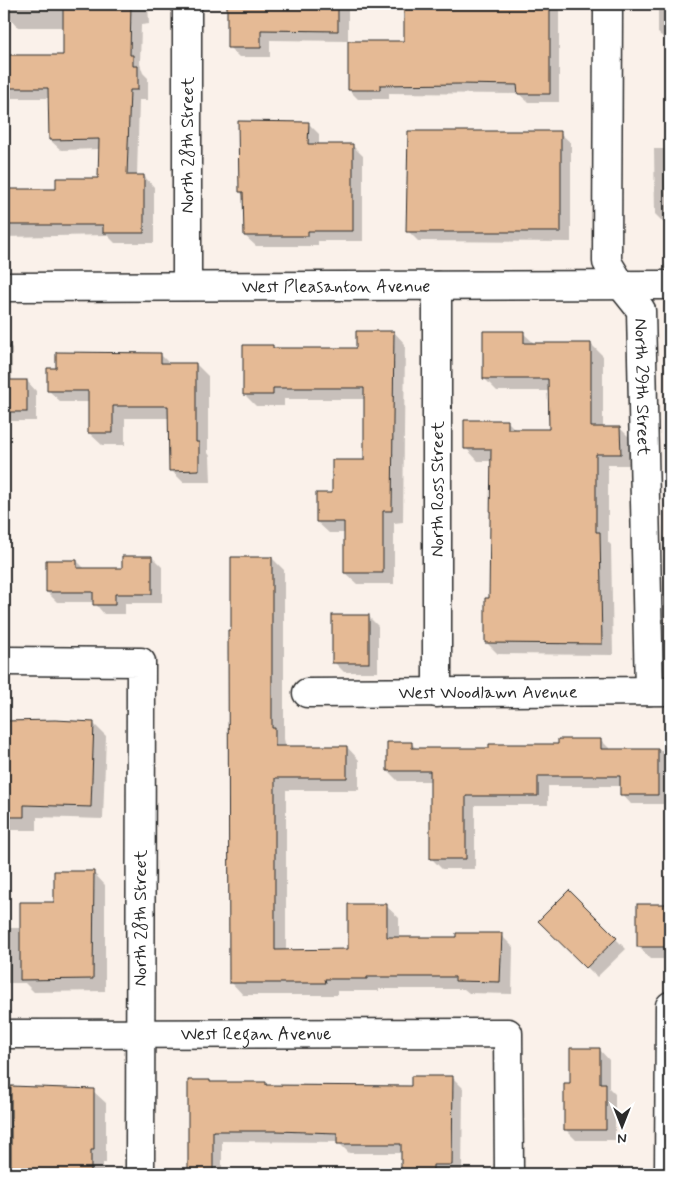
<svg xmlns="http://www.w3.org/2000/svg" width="674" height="1178" font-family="Mynerve,sans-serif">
	<rect width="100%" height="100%" fill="#faf1ea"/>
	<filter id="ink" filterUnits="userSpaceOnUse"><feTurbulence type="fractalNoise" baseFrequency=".02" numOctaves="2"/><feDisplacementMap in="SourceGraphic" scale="10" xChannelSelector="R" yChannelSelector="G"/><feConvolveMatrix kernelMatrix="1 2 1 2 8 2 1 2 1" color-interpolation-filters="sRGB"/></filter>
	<g filter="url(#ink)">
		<!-- shadow -->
		<g fill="#0003">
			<polygon points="8,4 148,4 149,24 141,25 140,64 143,73 148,78 148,100 139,100 137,176 144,176 154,187 154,243 115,243 107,235 4,237 4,190 57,190 99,179 100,149 61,150 50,140 49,98 4,98 4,56 64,56 64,27 18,27 8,16"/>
			<polygon points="229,4 348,4 348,41 270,40 270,57 239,57 229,47"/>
			<polygon points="405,4 559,4 559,102 528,102 519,94 389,93 389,99 358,99 349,90 405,42"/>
			<polygon points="658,4 670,4 670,43 658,33"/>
			<polygon points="308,123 319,134 319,145 352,145 363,156 363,241 318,241 318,246 256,246 245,236 245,197 240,192"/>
			<polygon points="560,133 571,143 571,242 418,241 408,231"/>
			<polygon points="654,149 670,149 670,224 665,224 655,214"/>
			<polygon points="394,332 405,344 403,522 394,523 394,584 357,584 345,573 345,533 329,533 317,522 334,494 365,461 365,399 284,399 284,406 256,406 244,394 272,346 275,349 357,349"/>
			<polygon points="523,333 535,344 591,344 603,356 603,428 620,428 632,440 632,465 608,465 608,542 611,545 613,655 498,654 486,642 490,599 492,461 478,461 466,448 507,421 516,430 550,430 550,391 497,391 485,379"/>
			<polygon points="4,340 12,348 12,381 27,381 36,391 36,421 4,421"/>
			<polygon points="160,354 170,364 196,364 208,376 208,453 210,456 211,482 183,482 171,470 169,418 125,418 125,445 102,445 89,433 89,402 61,402 48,390 57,369"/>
			<polygon points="152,557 162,567 162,603 125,603 125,614 104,614 94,602 57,602 47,592 77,561 85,569 123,569"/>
			<polygon points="272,558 284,570 284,739 286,747 347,747 359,760 359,790 286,790 286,951 349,950 386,906 399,918 399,939 457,939 501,935 513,947 512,994 469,993 464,989 379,989 379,991 337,991 337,995 243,995 231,982 232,631"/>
			<polygon points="368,616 378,626 378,672 344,672 334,662"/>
			<polygon points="4,723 93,723 106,736 103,819 37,817 37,830 4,830"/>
			<polygon points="601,740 611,750 670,750 670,800 667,800 667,804 631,804 622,794 622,786 548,786 548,805 475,805 475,869 442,869 432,859 432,781 398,781 388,771 412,744 417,749 490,749 560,745"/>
			<polygon points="93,872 105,885 105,991 34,992 25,983 4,983 4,928 22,928"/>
			<polygon points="569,892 626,949 597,977 540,921"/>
			<polygon points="638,906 670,906 670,959 651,959 638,946"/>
			<polygon points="599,1049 609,1060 609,1088 615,1094 615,1140 576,1140 566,1130 571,1084"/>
			<polygon points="452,1077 463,1088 462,1174 402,1174 402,1153 349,1153 338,1142 222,1141 222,1174 189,1174 189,1081 210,1081 212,1083 266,1083 268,1086 412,1087"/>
			<polygon points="4,1085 93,1091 106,1103 106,1163 103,1163 103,1174 4,1174"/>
		</g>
		<!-- building -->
		<g fill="#e5ba95" stroke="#2b2b2b">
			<polygon points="63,4 131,4 130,55 133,55 133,66 138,66 138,90 130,90 127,175 144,175 144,233 103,233 103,225 4,225 4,189 56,189 56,178 98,178 99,139 49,140 48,88 4,88 4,55 63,55"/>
			<polygon points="227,4 338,4 338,31 261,30 261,48 227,48"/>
			<polygon points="404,4 550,4 550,94 518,94 517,85 460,84 380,85 380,90 348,90 348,41 404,41"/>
			<polygon points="238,121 309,122 308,144 353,144 353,231 308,231 308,236 244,236 243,192 239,192"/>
			<polygon points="408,131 561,131 561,232 406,232"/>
			<polygon points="356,331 394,331 392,511 383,511 383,573 344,573 344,522 316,522 316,493 332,493 332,460 364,460 364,388 273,388 273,395 243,395 243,345 273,345 273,348 356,348"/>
			<polygon points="483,331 524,331 524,343 591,343 591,427 620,427 621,454 596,454 596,532 600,532 602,644 485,643 485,598 489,598 491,449 464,449 464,420 508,420 508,429 549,429 548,379 483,379"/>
			<polygon points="56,352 161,353 161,363 196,363 196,442 199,442 199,470 169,471 168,406 113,406 113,433 88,433 88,391 47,391 47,368 56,368"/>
			<rect x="4" y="380" width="23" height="32"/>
			<polygon points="122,556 152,556 152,594 115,594 115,605 93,605 93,592 46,592 46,560 77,560 77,568 122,568"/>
			<polygon points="231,557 272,557 272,728 275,728 275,746 347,746 347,778 275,778 275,950 348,949 348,904 387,904 387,937 456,937 456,933 502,933 500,982 455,981 455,977 367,977 367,979 325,979 326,983 229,983 228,630 231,630"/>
			<rect x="332" y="615" width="37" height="48"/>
			<polygon points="55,720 94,722 91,807 24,805 24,817 4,817 4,721"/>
			<polygon points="558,739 601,739 601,749 658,749 658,795 620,795 620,776 538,776 538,796 466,796 466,859 430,859 430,771 387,771 387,742 412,742 412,748 489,748 489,744 558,744"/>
			<polygon points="54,871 94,871 93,979 20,980 20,902 54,902"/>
			<polygon points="569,890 617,938 586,968 538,921"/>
			<rect x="637" y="904" width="33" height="43"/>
			<polygon points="570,1048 600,1048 600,1083 606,1083 606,1130 564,1130 564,1083 570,1083"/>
			<polygon points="411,1076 453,1076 452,1165 433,1165 433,1174 401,1174 401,1144 337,1144 337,1133 276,1131 213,1131 213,1174 188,1174 188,1080 210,1080 210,1082 266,1082 266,1085 411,1086"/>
			<polygon points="11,1086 94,1089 94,1150 91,1150 91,1174 11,1174"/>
		</g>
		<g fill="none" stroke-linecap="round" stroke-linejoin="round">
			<!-- minor casing -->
			<g stroke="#2b2b2b" stroke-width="31">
				<g id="minor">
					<polyline points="187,4 187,286"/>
					<path id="s1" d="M608,4L607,262L621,285L641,310L649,691"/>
					<polyline points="437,286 437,693"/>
					<path id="s2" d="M4,287L670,285"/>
					<polyline points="4,661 141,662 140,1174"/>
					<path id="s3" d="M307,693L670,691"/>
					<path id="s4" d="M4,1034L508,1033L509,1174"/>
					<polyline points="669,1174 670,1006"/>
				</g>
			</g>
			<!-- minor -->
			<use href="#minor" stroke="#fff" stroke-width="28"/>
		</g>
	</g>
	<g text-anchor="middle" stroke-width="4.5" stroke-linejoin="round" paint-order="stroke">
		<!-- street labels -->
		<g font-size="18" fill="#2b2b2b" stroke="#fff">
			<text transform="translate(187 145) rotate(-90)" y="6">North 28th Street</text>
			<text dy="6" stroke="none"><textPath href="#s2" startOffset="332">West Pleasanton Avenue</textPath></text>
			<text dy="6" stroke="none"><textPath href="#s1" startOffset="394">North 29th Street</textPath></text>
			<text transform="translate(437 489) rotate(-90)" y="6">North Ross Street</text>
			<text dy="6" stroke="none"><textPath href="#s3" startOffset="181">West Woodlawn Avenue</textPath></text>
			<text transform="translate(140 918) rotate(-90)" y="6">North 28th Street</text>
			<text dy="6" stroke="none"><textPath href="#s4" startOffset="252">West Regan Avenue</textPath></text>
		</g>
	</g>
	<!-- margin -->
	<rect width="674" height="1178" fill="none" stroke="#fff" stroke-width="20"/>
	<rect x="10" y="10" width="654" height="1158" fill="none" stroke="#2b2b2b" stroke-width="2" filter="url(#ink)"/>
	<!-- north arrow -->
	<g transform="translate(622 1126) rotate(180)" stroke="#ffffff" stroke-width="4" paint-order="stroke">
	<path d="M0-4L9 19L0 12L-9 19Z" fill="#2b2b2b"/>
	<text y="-8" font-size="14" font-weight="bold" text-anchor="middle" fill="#2b2b2b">N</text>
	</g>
</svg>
